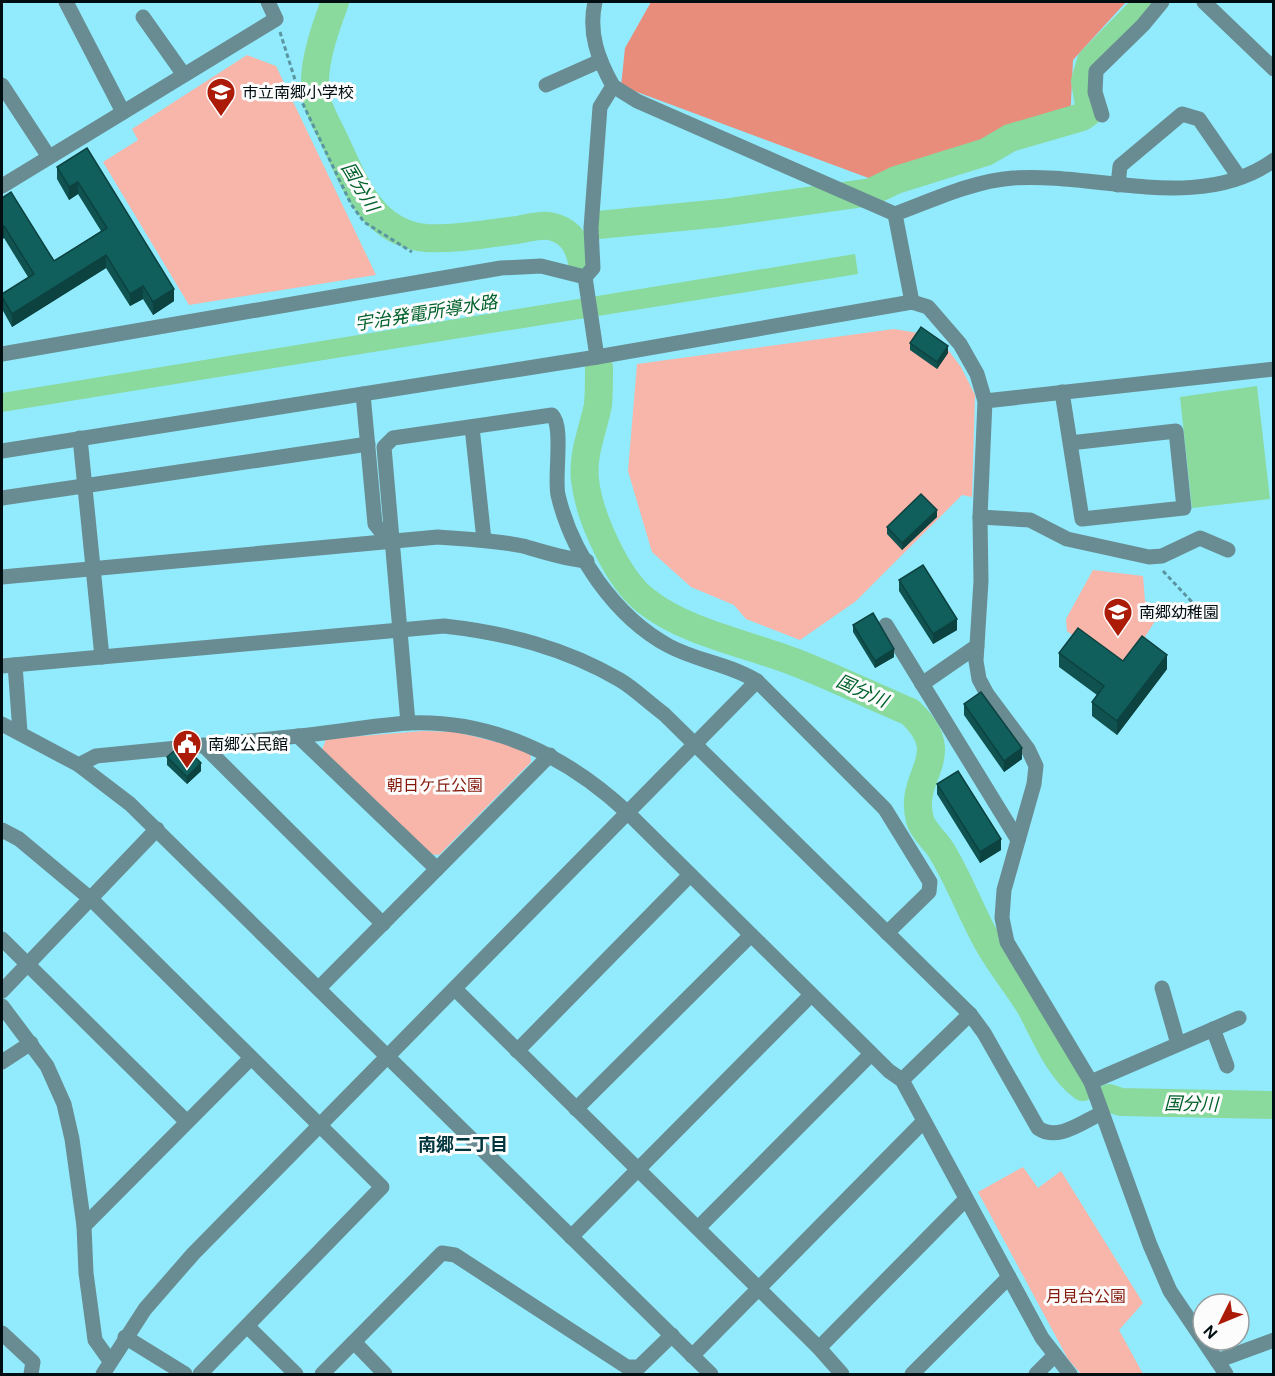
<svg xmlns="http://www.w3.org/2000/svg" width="1275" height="1376" font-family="'DM Sans','Noto Sans JP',sans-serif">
	<rect width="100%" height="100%" fill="#92ebfc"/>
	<!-- green -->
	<g fill="#f8b5a9">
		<polygon points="247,55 276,66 376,275 189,305 103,162 138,140 132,129"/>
		<polygon points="894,329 924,334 946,347 961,367 975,395 972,497 962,495 856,601 800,640 746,619 734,605 691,587 652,552 628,471 637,364"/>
		<polygon points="1093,570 1143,576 1145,601 1161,612 1122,672 1067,631 1066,619"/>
		<polygon points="423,731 456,732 530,750 531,762 439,855 429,854 322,750 326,739"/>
		<polygon points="1023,1167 1038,1188 1061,1171 1143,1303 1119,1330 1143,1374 1081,1374 1068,1359 978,1192"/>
	</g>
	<!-- forest -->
	<polygon fill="#e88d7c" points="651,2 1126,2 1073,60 1070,122 882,183 621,86 625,48"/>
	<!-- water -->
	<g fill="#8ad99d">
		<polygon points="855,254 858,274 2,412 2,393"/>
		<polygon points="1257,386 1270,499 1192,508 1180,397"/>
	</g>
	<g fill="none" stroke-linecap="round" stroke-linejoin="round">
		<!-- river -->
		<g stroke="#8ad99d" stroke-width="28">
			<path d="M335,2C326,26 314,59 315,86C315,105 327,124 335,141C355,184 372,233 426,238C456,240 488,233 517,230C527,228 539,225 549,226C572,230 580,247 583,268"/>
			<polyline points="598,225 722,213 871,192 896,180 986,152 1010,138 1082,117 1090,111 1085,81 1091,61 1149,2"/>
			<path d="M599,368C599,380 599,393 598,405C593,430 582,454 585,480C589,516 617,579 646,601C686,633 749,644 797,663C835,678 872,696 910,712C958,757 907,774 920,820C923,831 935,840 941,850C959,879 971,913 988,943C1001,966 1018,986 1031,1008C1045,1034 1059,1070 1083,1087"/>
			<polyline points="1109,1098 1121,1102 1274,1105"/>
		</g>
		<!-- path -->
		<g stroke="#5a96a2" stroke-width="3" stroke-dasharray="4.5 3" stroke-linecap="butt">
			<polyline points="280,32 302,102 351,204 364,222 412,252"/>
			<polyline points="1163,571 1192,602"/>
		</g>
		<!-- minor -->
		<g stroke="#698c93" stroke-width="15">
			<polyline points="66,2 123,112"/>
			<path d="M595,2C588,33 598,59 613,86L600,107L591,228L593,268L585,277L597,357"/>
			<polyline points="1204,2 1274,69"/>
			<polyline points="143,17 184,75"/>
			<polyline points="2,85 49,157"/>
			<polyline points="546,85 600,61"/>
			<polyline points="613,86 637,101 895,214"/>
			<polyline points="1102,115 1095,92 1096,71 1143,25 1162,2"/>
			<polyline points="1118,185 1120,166 1182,114 1199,119 1239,177"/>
			<polyline points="2,186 276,19 268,2"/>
			<path d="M912,302L895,214C933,200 973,181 1013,178C1096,172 1200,214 1274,160"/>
			<polyline points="2,354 501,268 541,266 585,277"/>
			<polyline points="1062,392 1082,519 1184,508 1176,431 1070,443"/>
			<polyline points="363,394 375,524 382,533 392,539"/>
			<polyline points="985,401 1274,369"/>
			<polyline points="472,427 484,540"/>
			<polyline points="80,438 102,657"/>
			<polyline points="2,451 597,357 912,302 928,307 960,344 977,374 985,401 980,517 981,581 976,661 979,679 987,694 1028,749 1036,766 1034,784 1004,890 1002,918 1007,942 1091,1082 1150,1245 1170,1291 1226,1374"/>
			<polyline points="2,498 368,444"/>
			<polyline points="980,517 1030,520 1067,539 1149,557 1162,556 1200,538 1228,550"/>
			<path d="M2,577L438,537C467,539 495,540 523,546C544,552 564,559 587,561"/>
			<polyline points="886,625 1018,840"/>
			<polyline points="15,665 20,732"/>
			<path d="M2,666L444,626C507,633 565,648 620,680C635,689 649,703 664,714L970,1014L984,1033L1038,1128C1058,1142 1082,1122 1102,1113"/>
			<polyline points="922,684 977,646"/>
			<path d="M408,723L384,447L393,438L552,415C564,426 554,476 558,495C572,554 615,617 669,646C697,661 729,664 757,681L885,809L930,882L929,892L887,933"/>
			<polyline points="2,724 79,765 130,804 711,1374"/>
			<polyline points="298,736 437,869"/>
			<polyline points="203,745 383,924"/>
			<path d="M79,765L96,756C164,749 231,743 299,736C335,732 371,726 407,723C492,719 567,756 628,813L889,1071L902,1080L1042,1338L1070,1374"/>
			<polyline points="2,830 19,839 92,900 382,1187 200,1374"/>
			<polyline points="2,939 187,1122"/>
			<polyline points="319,988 550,755"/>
			<polyline points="1162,988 1178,1044"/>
			<polyline points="455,989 819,1348 842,1374"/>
			<polyline points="2,991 157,829"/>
			<polyline points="2,1006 47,1066 64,1104 72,1139 84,1226 86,1273 95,1340 110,1361"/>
			<polyline points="1213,1029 1227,1066"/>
			<polyline points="517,1051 690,875"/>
			<polyline points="2,1062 31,1043"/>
			<polyline points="902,1080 970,1014"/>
			<polyline points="1091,1082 1239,1018"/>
			<polyline points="576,1109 751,935"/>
			<polyline points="84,1226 251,1058"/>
			<polyline points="698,1228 871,1054"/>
			<polyline points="571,1237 811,995"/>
			<polyline points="247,1326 296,1374"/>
			<polyline points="2,1333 33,1362 31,1374"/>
			<polyline points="125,1337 185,1374"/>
			<polyline points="354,1342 385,1374"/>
			<polyline points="819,1348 966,1199"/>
			<polyline points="692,1356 924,1121"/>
			<polyline points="1217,1361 1274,1340"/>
			<polyline points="103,1374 145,1309 193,1254 757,681"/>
			<polyline points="322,1374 442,1253 455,1255 627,1367 639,1367 672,1335"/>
			<polyline points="912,1374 1009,1277"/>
			<polyline points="1036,1374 1055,1355"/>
		</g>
	</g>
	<!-- wall -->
	<g fill="#0f524f">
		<polygon points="87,148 174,301 153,315 143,299 130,306 106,268 12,327 2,309 2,294 28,277 4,238 2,198 54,261 101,231 78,194 69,200 57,179 57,167"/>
		<polygon points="910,343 948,353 937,369 910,350"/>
		<polygon points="937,517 902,550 887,534 887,527"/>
		<polygon points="899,580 957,630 933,644 899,591"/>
		<polygon points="853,625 894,657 875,668 853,632"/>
		<polygon points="1059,653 1123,661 1167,669 1117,735 1092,716 1092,702 1097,695 1059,667"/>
		<polygon points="964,704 1022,759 1004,772 964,715"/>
		<polygon points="167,757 201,771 187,784 167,765"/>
		<polygon points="937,784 1001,850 980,863 937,794"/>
	</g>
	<!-- shaded-wall -->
	<g fill="#0c4240">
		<polygon points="78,182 78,194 69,200 69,187"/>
		<polygon points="4,226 4,238 2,240 2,228"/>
		<polygon points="106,255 106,268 12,327 12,314"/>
		<polygon points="143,286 143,299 130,306 130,294"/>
		<polygon points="174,289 174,301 153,315 153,302"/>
		<polygon points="948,346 948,353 937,369 937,362"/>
		<polygon points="937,510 937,517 902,550 902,543"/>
		<polygon points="957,619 957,630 933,644 933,634"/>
		<polygon points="894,649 894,657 875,668 875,661"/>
		<polygon points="1167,655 1167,669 1117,735 1117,721"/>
		<polygon points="1022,748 1022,759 1004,772 1004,761"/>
		<polygon points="201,763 201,771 187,784 187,777"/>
		<polygon points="1001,839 1001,850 980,863 980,852"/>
	</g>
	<!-- building -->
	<g fill="#115f5c" stroke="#0c4240" stroke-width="1.5">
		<polygon points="87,148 174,289 153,302 143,286 130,294 106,255 12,314 2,297 2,294 34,274 4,226 2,228 2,198 11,192 54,261 107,228 78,182 69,187 57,167"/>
		<polygon points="921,327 948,346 937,362 910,343"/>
		<polygon points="921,494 937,510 902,543 887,527"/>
		<polygon points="923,565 957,619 933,634 899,580"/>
		<polygon points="873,613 894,649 875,661 853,625"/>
		<polygon points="1078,628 1123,661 1142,636 1167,655 1117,721 1092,702 1104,686 1059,653"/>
		<polygon points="981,692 1022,748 1004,761 964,704"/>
		<polygon points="174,751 182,752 187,758 192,754 201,763 187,777 167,757"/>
		<polygon points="958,771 1001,839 980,852 937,784"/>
	</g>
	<!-- icons -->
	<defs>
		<g id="school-pin" transform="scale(1.5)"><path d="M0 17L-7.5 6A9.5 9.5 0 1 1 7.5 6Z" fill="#ab1b08" stroke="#fcfcfc"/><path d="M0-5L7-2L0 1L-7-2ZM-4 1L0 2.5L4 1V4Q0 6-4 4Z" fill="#fff"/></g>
		<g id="civic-pin" transform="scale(1.5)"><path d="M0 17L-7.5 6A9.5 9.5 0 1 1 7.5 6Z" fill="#ab1b08" stroke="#fcfcfc"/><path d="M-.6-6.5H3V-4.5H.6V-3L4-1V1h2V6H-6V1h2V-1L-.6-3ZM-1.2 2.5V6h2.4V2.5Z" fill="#fff"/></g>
	</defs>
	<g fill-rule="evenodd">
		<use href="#school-pin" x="221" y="92"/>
		<use href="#school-pin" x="1118" y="612"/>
		<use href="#civic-pin" x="187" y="744"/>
	</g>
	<g text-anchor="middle" stroke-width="6" stroke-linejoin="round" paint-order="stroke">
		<!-- poi labels -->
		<g font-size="16" fill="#000e12" stroke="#fcfcfc" text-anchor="start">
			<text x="242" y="98">市立南郷小学校</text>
			<text x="1139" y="618">南郷幼稚園</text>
			<text x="208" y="750">南郷公民館</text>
		</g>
		<!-- park labels -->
		<g font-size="16" fill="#84180a" stroke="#fcfcfc">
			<text x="435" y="791">朝日ケ丘公園</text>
			<text x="1086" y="1302">月見台公園</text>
		</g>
		<!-- water labels -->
		<g font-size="18" font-style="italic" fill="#00612b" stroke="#fcfcfc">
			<text transform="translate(360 187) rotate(59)" y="6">国分川</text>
			<text transform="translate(426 313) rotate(-9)" y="6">宇治発電所導水路</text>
			<text transform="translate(862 691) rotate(24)" y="6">国分川</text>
			<text transform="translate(1191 1104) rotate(1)" y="6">国分川</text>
		</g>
		<!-- neighbourhood labels -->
		<g font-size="18" font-weight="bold" fill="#00353d" stroke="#fcfcfc">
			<text x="463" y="1151">南郷二丁目</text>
		</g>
	</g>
	<!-- border -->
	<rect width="1275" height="1376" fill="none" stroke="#000e12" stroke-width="6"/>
	<!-- north arrow -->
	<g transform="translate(1221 1322) rotate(227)"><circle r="28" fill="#fcfcfc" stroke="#979d9e" stroke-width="1.5"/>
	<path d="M0-4.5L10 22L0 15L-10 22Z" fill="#ab1b08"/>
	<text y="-9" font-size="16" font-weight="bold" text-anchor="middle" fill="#000e12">N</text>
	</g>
</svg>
